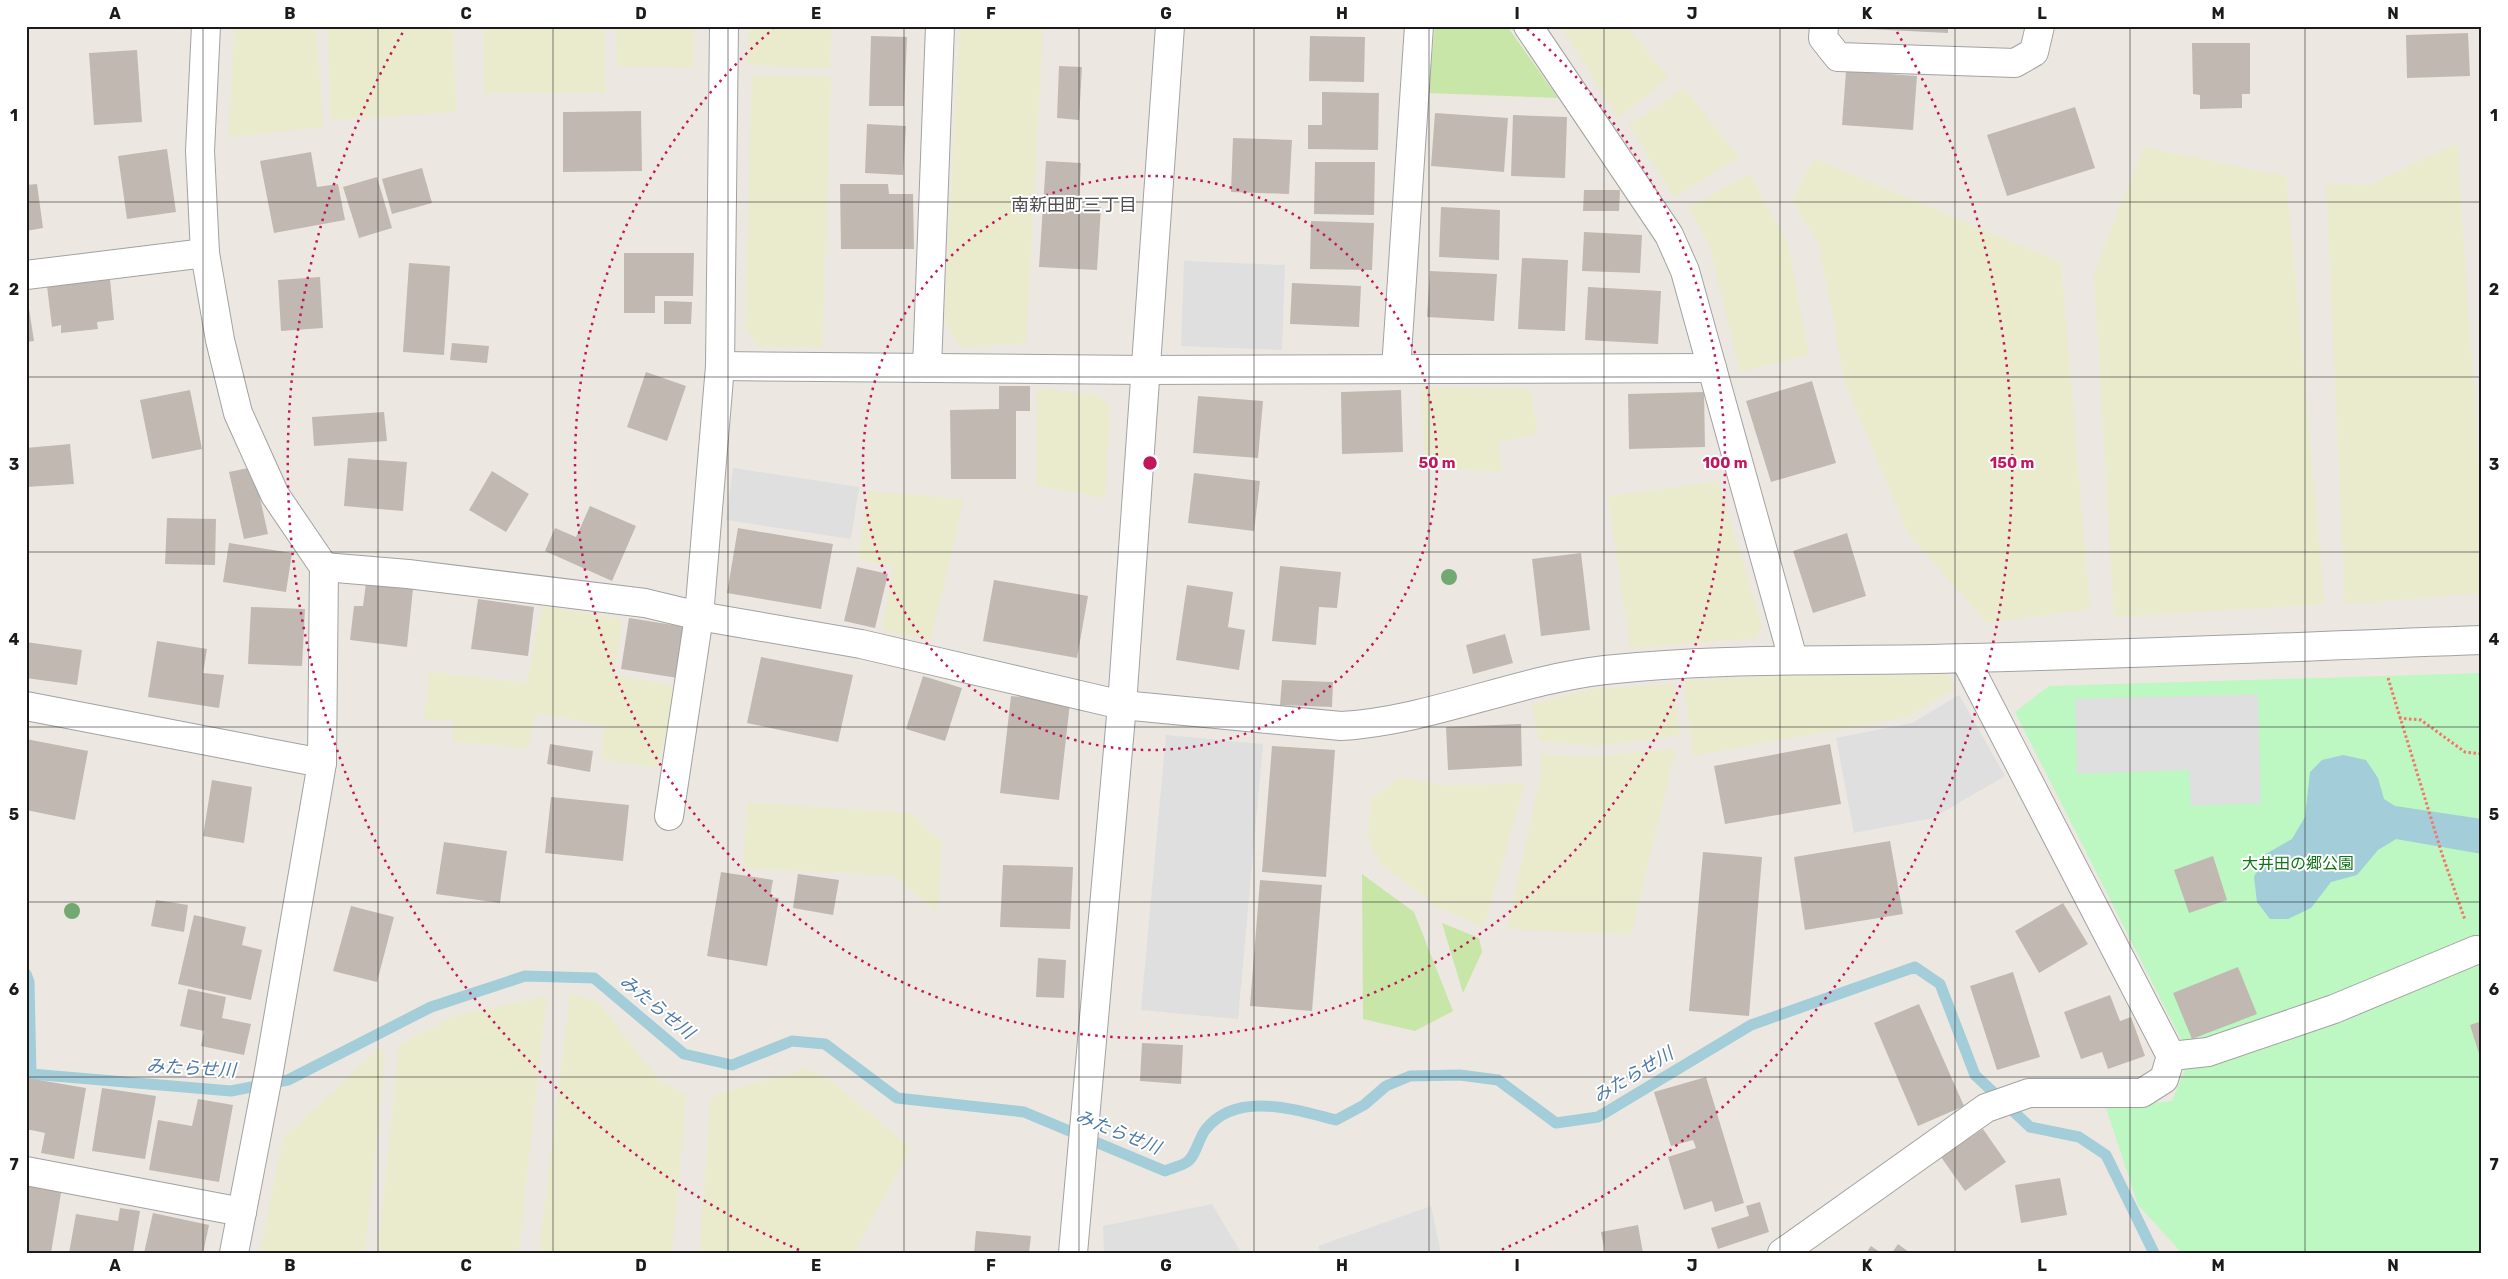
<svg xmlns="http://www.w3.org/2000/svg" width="2508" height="1279" font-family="Rubik,'Noto Sans JP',sans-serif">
	<rect width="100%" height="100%" fill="#ece8e1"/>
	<!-- farmland -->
	<g fill="#e9ebcc">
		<polygon points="234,26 316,26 323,127 229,137"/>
		<polygon points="327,26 453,26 456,112 331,120"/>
		<polygon points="483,26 605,26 605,93 484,93"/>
		<polygon points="616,26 694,26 693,68 617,66"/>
		<polygon points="749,26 832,26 830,68 747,65"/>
		<polygon points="960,26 1043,26 1026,343 961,347 944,321"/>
		<polygon points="1560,26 1626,26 1669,78 1618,118"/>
		<polygon points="752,75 831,77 822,347 757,346 745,328"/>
		<polygon points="1684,88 1739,157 1674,197 1629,125"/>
		<polygon points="2457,143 2482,516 2482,593 2345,604 2326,184 2370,185"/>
		<polygon points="2144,147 2286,176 2325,604 2114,617 2094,273"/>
		<polygon points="1814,158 2061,262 2090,609 1987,623 1909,535 1845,384 1819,245 1792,201"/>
		<polygon points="1750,174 1788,245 1809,355 1740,372 1709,244 1688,208"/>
		<polygon points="1421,387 1531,389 1537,434 1498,442 1502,472 1425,467"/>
		<polygon points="1037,388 1097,395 1110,407 1105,498 1036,485"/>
		<polygon points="1718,481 1762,626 1756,638 1630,648 1608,496"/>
		<polygon points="867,491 964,499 931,640 882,630 894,567 859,559"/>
		<polygon points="542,606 622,619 614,675 675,686 658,768 601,759 604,725 537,713 527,748 452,741 453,720 424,720 429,672 527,683"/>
		<polygon points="1945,669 1954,688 1908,717 1693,756 1684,680"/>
		<polygon points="1674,684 1680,735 1596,746 1539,741 1531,705 1592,689"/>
		<polygon points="1676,749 1631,935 1507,929 1541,774 1541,754 1591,757"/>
		<polygon points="1400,777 1447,786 1525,783 1484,927 1437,907 1382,865 1368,840 1371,799"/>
		<polygon points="747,802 911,813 942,843 937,913 893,875 743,868"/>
		<polygon points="570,993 598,1002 659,1080 686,1095 672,1253 539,1253"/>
		<polygon points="547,996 518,1253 378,1253 399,1045 457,1015"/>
		<polygon points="381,1047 385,1057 365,1253 260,1253 283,1138"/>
		<polygon points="806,1069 829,1079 911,1148 854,1253 699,1253 711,1096"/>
	</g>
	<!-- grass -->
	<g fill="#c7e6a7">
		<polygon points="1435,26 1507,26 1558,98 1428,93"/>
		<polygon points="1362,874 1414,912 1453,1011 1415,1031 1363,1019"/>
		<polygon points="1442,923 1479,938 1482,952 1463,993"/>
	</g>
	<!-- park -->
	<polygon fill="#bdf7c2" points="2482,673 2482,1253 2182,1253 2138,1205 2106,1108 2172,1101 2190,1057 2015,712 2049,686"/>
	<!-- parking -->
	<g fill="#dfdfdf">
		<polygon points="1184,261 1285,265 1282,350 1181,346"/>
		<polygon points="733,468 859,487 851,539 726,520"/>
		<polygon points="2258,694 2261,803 2191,806 2189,770 2077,774 2075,699"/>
		<polygon points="1959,695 2005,776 1933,818 1854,833 1836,738 1912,723"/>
		<polygon points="1166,735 1263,744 1238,1019 1141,1010"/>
		<polygon points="1212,1204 1241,1253 1104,1253 1103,1226"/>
		<polygon points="1431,1206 1441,1253 1321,1253 1318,1246"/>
	</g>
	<!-- water -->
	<polygon fill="#a2cdd9" points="2343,755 2366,760 2378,778 2384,799 2395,806 2482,819 2482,854 2396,839 2378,850 2357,875 2331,882 2311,908 2288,919 2270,919 2257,902 2254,877 2264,855 2292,839 2305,817 2310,772 2322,760"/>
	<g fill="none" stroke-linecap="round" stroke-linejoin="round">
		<!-- stream -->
		<path stroke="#a2cdd9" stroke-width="11" d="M26,974L29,982L31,1074L231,1091L288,1080L431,1007L525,976L594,978L684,1054L732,1065L792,1041L825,1044L897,1098L1024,1112L1165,1171C1172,1168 1181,1166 1187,1162C1196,1156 1199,1137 1206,1129C1237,1090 1296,1110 1336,1120L1364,1105L1386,1086L1410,1076L1460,1075L1498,1080L1556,1123L1598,1117L1751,1025L1915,967L1940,984L1975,1075L2030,1127L2079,1137L2106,1155L2154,1253"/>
	</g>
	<!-- building -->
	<g fill="#c1b8b1">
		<polygon points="1848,26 1948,26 1948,33 1848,28"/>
		<polygon points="2468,33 2470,76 2407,78 2406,35"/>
		<polygon points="871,36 907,37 904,106 869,106"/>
		<polygon points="1310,36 1365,37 1364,82 1309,81"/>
		<polygon points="2192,43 2250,43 2250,94 2242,94 2242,108 2200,109 2200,95 2193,94"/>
		<polygon points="137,50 142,122 94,125 89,53"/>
		<polygon points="1059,66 1082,67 1079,120 1057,118"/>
		<polygon points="1846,71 1917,76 1913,130 1842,125"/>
		<polygon points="1322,92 1379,93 1378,150 1308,149 1308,125 1322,125"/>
		<polygon points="2075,107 2095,168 2007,196 1987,135"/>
		<polygon points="641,111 642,171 563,172 563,112"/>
		<polygon points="1435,113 1508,118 1504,172 1431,166"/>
		<polygon points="1513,115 1567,117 1565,178 1511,176"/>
		<polygon points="867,124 906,126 903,175 865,173"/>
		<polygon points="1233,138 1292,140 1289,194 1231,192"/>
		<polygon points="167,149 176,212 127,219 118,156"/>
		<polygon points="311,152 317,187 338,184 345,220 274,233 260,161"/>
		<polygon points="1046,161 1081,163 1079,206 1101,207 1097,270 1039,267"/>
		<polygon points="1315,162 1375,162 1374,215 1314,214"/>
		<polygon points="422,168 432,203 392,214 382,179"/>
		<polygon points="377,177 392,228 359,238 343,187"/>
		<polygon points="37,184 43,228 26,231 26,185"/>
		<polygon points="840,184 888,184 889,194 913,194 914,249 841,249"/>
		<polygon points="1584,190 1620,190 1619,211 1583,211"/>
		<polygon points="1441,207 1500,210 1499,260 1439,257"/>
		<polygon points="1311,221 1374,223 1372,270 1310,269"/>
		<polygon points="1584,232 1642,235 1640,273 1582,271"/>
		<polygon points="624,253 694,253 693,296 655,296 655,313 624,313"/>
		<polygon points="1522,258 1568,260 1565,331 1518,329"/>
		<polygon points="409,263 450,266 444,355 403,352"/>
		<polygon points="1430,271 1497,274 1494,321 1427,317"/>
		<polygon points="320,277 323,328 281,331 278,280"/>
		<polygon points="110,279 114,320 97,322 98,329 61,333 61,325 52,327 47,286"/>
		<polygon points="1292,283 1361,286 1359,327 1290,324"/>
		<polygon points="1588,287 1661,291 1658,344 1585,340"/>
		<polygon points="26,289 34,341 26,342"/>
		<polygon points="664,301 692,302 691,324 664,324"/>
		<polygon points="452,343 489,346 487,363 450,360"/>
		<polygon points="646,372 686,386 667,441 627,427"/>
		<polygon points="1812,381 1836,463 1771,482 1746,401"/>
		<polygon points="999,386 1030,386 1030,411 1016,411 1016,479 951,479 950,410 999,409"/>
		<polygon points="190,390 202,449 152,459 140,400"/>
		<polygon points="1401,390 1403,452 1342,454 1341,392"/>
		<polygon points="1704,392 1705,447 1629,449 1628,394"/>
		<polygon points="1198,396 1263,401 1258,458 1193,453"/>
		<polygon points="384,412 387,441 314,446 312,417"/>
		<polygon points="70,444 74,484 26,487 26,448"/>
		<polygon points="348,458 407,462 403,511 344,506"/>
		<polygon points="253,467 268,534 244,539 229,472"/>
		<polygon points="492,471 529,494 506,532 469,510"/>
		<polygon points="1194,473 1260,481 1254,531 1188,523"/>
		<polygon points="590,506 636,526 612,581 545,551 555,528 576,537"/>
		<polygon points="167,518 216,519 215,565 165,564"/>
		<polygon points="738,528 833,544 821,609 727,593"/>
		<polygon points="1847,533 1866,596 1813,613 1793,551"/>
		<polygon points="229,543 292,553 286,592 223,582"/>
		<polygon points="1581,553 1590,630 1541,636 1532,559"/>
		<polygon points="1280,566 1341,572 1337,608 1319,607 1316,645 1272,641"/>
		<polygon points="857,567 888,574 875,628 844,621"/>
		<polygon points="994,580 1088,596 1077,658 983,641"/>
		<polygon points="366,583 413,589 407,647 350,640 354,606 363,606"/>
		<polygon points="1187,585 1233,592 1228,627 1245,630 1239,670 1176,660"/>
		<polygon points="478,599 534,607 528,656 471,649"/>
		<polygon points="251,607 305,609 302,666 248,664"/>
		<polygon points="629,618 686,627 678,678 621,669"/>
		<polygon points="1505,634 1513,663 1473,674 1466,645"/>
		<polygon points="157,641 207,649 203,673 224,675 219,708 148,697"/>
		<polygon points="26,642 82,650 77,685 26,678"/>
		<polygon points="761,657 853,675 838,742 747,723"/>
		<polygon points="923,676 962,688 945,741 906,729"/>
		<polygon points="1282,680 1333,682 1332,707 1280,705"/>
		<polygon points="1011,696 1070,703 1059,800 1000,793"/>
		<polygon points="1521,724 1522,766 1448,770 1446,727"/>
		<polygon points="26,739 88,751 75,820 26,810"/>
		<polygon points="550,744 593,751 590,772 547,764"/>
		<polygon points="1830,744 1841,804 1725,824 1714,766"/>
		<polygon points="1272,746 1335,750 1326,877 1262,872"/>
		<polygon points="212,780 252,787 244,843 203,836"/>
		<polygon points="551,797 629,805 623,861 545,853"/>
		<polygon points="1890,841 1903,914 1805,930 1794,857"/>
		<polygon points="444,842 507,851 500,903 436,894"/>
		<polygon points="1703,852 1762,857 1749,1016 1689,1011"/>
		<polygon points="2213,856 2227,900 2189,913 2174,870"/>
		<polygon points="1003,865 1073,867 1070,929 1000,927"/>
		<polygon points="721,872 773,880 770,897 779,898 767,966 707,956"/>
		<polygon points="798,874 839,880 833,915 793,908"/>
		<polygon points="1260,880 1322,885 1312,1011 1250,1006"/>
		<polygon points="156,900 188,905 184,932 151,926"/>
		<polygon points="2063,903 2088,944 2039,973 2015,931"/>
		<polygon points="351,906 394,917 377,982 333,971"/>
		<polygon points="194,915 246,927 242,945 262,950 251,1000 178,984"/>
		<polygon points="1038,958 1066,960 1064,998 1036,997"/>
		<polygon points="2238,967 2257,1014 2192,1039 2173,993"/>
		<polygon points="2013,972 2040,1057 1997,1070 1970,986"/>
		<polygon points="188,989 226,997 222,1018 251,1024 244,1055 201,1046 204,1031 180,1026"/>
		<polygon points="2110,995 2120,1021 2131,1017 2145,1056 2108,1069 2102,1052 2081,1059 2064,1012"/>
		<polygon points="1919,1004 1964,1106 1918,1126 1874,1023"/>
		<polygon points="2482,1021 2482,1060 2481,1060 2470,1025"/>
		<polygon points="1142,1043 1183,1045 1181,1084 1140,1081"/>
		<polygon points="1706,1077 1744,1203 1715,1212 1712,1201 1684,1210 1668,1157 1696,1148 1693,1140 1671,1146 1654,1092"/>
		<polygon points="27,1078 86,1088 74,1159 41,1153 45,1133 26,1129"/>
		<polygon points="102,1088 156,1096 145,1159 92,1151"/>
		<polygon points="198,1099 233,1105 219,1182 149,1170 158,1120 192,1126"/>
		<polygon points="1983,1129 2006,1162 1965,1191 1941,1157"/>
		<polygon points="2060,1178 2067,1215 2021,1223 2015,1185"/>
		<polygon points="26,1182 62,1187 51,1253 26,1253"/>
		<polygon points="1760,1202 1769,1232 1718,1249 1711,1228 1749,1216 1746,1206"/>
		<polygon points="120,1208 140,1211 133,1253 69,1253 76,1214 118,1221"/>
		<polygon points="153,1213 209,1225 203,1253 144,1253"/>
		<polygon points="1638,1225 1643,1253 1605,1253 1601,1232"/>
		<polygon points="976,1231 1031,1236 1029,1253 974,1253"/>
		<polygon points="1898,1244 1910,1253 1892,1253"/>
		<polygon points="1871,1246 1881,1253 1866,1253"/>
	</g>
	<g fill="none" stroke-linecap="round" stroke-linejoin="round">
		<!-- minor casing -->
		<g stroke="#a2a2a2" stroke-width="30">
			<g id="minor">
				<polyline points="206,26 200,151 205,253 220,340 238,413 275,495 324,567 322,763 269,1071 234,1253"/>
				<polyline points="1528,26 1669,235 1685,271 1793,659"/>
				<polyline points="1824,26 1823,38 1838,57 2015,63 2034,52 2040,26"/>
				<polyline points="26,275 205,253"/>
				<polyline points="720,366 1146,370 1712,368"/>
				<polyline points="927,368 940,26"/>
				<polyline points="1396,369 1419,26"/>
				<path d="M324,567L408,574L645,603L699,616L861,644L1122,705L1341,726C1429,721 1516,680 1605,670C1726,657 1848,662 1969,658C2140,654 2311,646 2482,640"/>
				<polyline points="26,706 322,763"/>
				<polyline points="669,816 699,616 720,366 724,26"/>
				<polyline points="2171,1056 2208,1052 2334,1009 2476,950"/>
				<polyline points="26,1171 242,1212"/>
				<polyline points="1073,1253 1122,705 1170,26"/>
				<polyline points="1782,1253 1986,1108 2029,1093 2142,1093 2164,1079 2171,1056 1965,659"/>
			</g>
		</g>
		<!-- path -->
		<g stroke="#f4776a" stroke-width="3" stroke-dasharray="2.5 2.5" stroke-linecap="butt">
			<polyline points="2388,678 2442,854 2465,920"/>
			<polyline points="2399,718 2421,720 2465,752 2482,754"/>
		</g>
		<!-- minor -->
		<use href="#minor" stroke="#fff" stroke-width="28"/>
	</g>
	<!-- trees -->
	<g fill="#72a871">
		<circle cx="1449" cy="577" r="8"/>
		<circle cx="72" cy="911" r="8"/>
	</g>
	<!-- grid -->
	<path fill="none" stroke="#1b1b1b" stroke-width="1" stroke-opacity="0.55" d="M203,26V1253M378,26V1253M553,26V1253M728,26V1253M904,26V1253M1079,26V1253M1254,26V1253M1429,26V1253M1604,26V1253M1780,26V1253M1955,26V1253M2130,26V1253M2305,26V1253M26,202H2482M26,377H2482M26,552H2482M26,727H2482M26,902H2482M26,1077H2482"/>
	<!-- distance rings -->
	<g fill="none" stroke="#c2185b" stroke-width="2.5" stroke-dasharray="2.5 5">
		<circle cx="1150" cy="463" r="287"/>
		<path d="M1527 29A575 575 0 1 1 773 29"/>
		<path d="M799 1250A862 862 0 0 1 403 32M1897 32A862 862 0 0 1 1501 1250"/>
	</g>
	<g text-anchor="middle" stroke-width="4" stroke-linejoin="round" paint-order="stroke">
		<!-- park labels -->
		<g font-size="16" fill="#0f7416" stroke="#fff">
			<text x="2298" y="869">大井田の郷公園</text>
		</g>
		<!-- neighbourhood labels -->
		<g font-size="18" fill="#4e4e4e" stroke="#fff">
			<text x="1074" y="211">南新田町三丁目</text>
		</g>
		<!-- water labels -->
		<g font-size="18" font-style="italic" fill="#4c7aa6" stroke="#fff">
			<text transform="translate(657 1007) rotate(39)" y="6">みたらせ川</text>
			<text transform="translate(191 1068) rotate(3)" y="6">みたらせ川</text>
			<text transform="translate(1633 1075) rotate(-31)" y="6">みたらせ川</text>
			<text transform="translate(1118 1132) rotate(22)" y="6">みたらせ川</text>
		</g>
	</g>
	<circle cx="1150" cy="463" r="8" fill="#c2185b" stroke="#fff" stroke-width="2.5"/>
	<g font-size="15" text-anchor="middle" font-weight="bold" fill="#c2185b" stroke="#fff" stroke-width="4" stroke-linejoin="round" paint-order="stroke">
		<text x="1437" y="468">50 m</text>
		<text x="1725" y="468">100 m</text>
		<text x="2012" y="468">150 m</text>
	</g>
	<!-- border -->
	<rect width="2508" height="1279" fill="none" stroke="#ffffff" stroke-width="55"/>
	<rect x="28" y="28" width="2452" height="1224" fill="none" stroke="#1b1b1b" stroke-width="2"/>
	<g font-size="16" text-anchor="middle" font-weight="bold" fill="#1b1b1b">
		<text x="115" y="19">A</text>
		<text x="290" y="19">B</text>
		<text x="466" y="19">C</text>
		<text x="641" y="19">D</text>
		<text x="816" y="19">E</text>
		<text x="991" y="19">F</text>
		<text x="1166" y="19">G</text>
		<text x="1342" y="19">H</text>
		<text x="1517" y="19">I</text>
		<text x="1692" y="19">J</text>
		<text x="1867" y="19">K</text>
		<text x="2042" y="19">L</text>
		<text x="2218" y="19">M</text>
		<text x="2393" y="19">N</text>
		<text x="14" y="121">1</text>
		<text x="2494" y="121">1</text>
		<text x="14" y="295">2</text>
		<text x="2494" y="295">2</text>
		<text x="14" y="470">3</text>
		<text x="2494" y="470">3</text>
		<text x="14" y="645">4</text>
		<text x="2494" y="645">4</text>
		<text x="14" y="820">5</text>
		<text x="2494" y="820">5</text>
		<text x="14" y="995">6</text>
		<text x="2494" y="995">6</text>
		<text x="14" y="1170">7</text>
		<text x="2494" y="1170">7</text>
		<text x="115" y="1271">A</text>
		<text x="290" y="1271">B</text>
		<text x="466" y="1271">C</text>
		<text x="641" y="1271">D</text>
		<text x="816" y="1271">E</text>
		<text x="991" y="1271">F</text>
		<text x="1166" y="1271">G</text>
		<text x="1342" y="1271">H</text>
		<text x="1517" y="1271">I</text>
		<text x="1692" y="1271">J</text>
		<text x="1867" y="1271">K</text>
		<text x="2042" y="1271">L</text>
		<text x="2218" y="1271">M</text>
		<text x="2393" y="1271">N</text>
	</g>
</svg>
